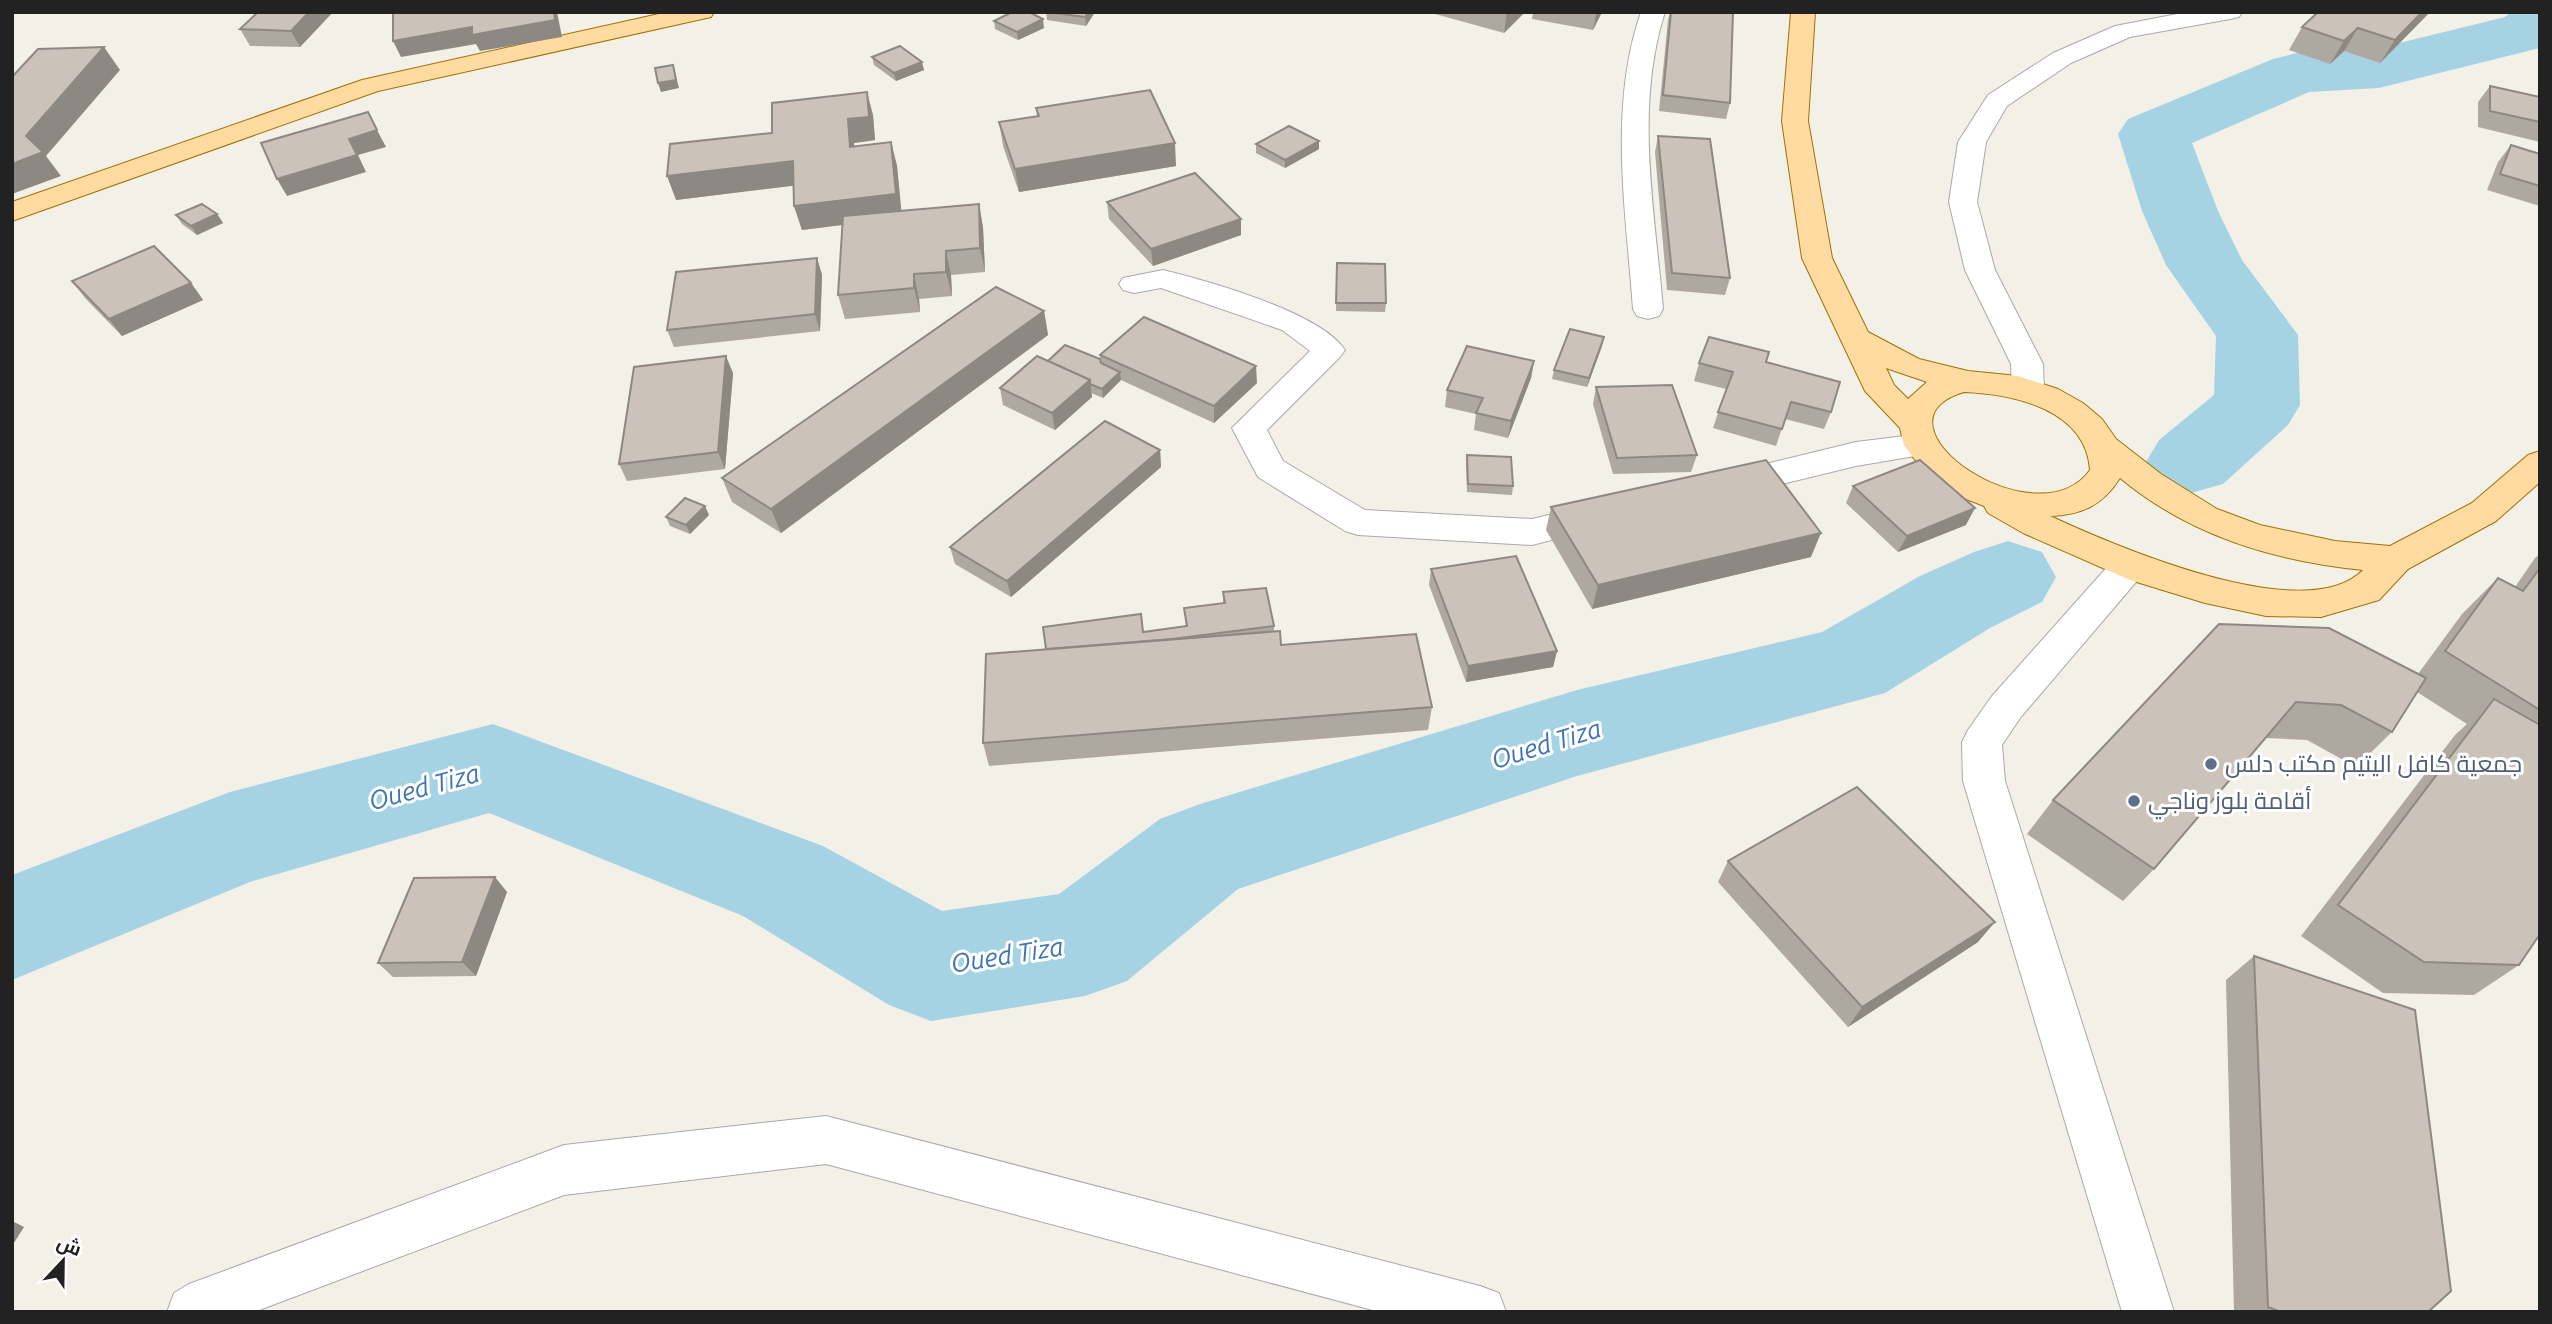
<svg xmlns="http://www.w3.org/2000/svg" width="2552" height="1324" font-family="Ubuntu,Cairo,sans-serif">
	<rect width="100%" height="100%" fill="#f3f0e8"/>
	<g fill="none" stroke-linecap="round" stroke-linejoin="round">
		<!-- river -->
		<g fill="#a5d3e4" fill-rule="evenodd">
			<polygon points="2511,12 2540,12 2540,48 2379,88 2309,92 2192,143 2218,211 2242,260 2298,335 2300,405 2288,425 2223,484 2191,493 2159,484 2146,462 2159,440 2214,395 2216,336 2166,265 2142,211 2118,134 2128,119 2273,59 2297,53 2379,48 2505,17"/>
			<polygon points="2008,541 2042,552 2056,577 2042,602 1990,628 1885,693 1577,776 1238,889 1127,981 1085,996 931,1021 889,1005 743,916 489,813 250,882 12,980 12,875 230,792 493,724 823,846 942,911 1059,894 1160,819 1200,804 1577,690 1822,632 1920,576 1974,552"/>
		</g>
		<!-- minor casing -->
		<g stroke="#a9a9a9" stroke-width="2">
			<g id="minor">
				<path d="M1641,12H1665C1634,108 1655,211 1663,309L1659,316L1648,319L1637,316L1633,309C1626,211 1608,107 1641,12Z"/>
				<polygon points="2188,12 2242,12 2239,17 2230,19 2130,37 2071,63 2007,106 1986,142 1977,202 1995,270 2043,364 2044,389 2039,397 2028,400 2017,397 2012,389 2011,364 1965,270 1949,202 1958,142 1988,95 2053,53 2115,26"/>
				<path d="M1163,270C1208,281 1320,312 1345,350L1340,357L1267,430L1283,461L1365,510L1532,519L1598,503L1610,507L1616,516L1610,525L1532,545L1358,535L1345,531L1258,477L1232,428L1310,351L1282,330L1161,288L1134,293L1123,290L1119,284L1123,278Z"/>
				<polygon points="1921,434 1933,437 1938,445 1933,453 1856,466 1724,498 1712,495 1707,486 1712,477 1724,474 1856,442"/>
				<polygon points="2129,553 2142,557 2147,566 2142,575 2020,718 2002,745 2005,781 2174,1312 2122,1312 1963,781 1962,742 1968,730 1992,696 2116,557"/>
				<polygon points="826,1116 1480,1286 1499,1293 1506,1312 1380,1312 826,1164 564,1195 254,1312 167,1312 174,1293 189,1284 564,1145"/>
			</g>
		</g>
		<!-- major casing -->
		<g stroke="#a07200" stroke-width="2">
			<g id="major">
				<polygon points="668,12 714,12 711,17 378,91 12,221 12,202 362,80"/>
				<path d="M1791,12H1815L1808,121L1832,258L1868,332L1919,359L1968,371L2018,376L2058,389L2083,403L2102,419L2116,439L2161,474L2217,509L2260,525L2335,541L2390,546L2472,503L2528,455L2540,451V482L2496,521L2408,569L2379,600L2321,617L2266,616L2205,603L2130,580L2023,533L1988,513L1984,506L1946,491L1924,472L1904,445L1900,428L1865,391L1802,258L1782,121ZM1886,368L1927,382L1908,399L1894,385ZM1964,392C2013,394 2086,409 2090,470C2037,544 1861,423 1964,392ZM2120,478C2190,536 2274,561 2363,570C2305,629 2113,545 2050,516C2082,515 2103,505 2120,478Z"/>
			</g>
		</g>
		<!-- minor -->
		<use href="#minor" fill="#fff" fill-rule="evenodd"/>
		<!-- major -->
		<use href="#major" fill="#ffdba1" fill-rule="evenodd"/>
	</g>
	<!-- wall -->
	<g fill="#afa8a0">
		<polygon points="333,12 300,47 250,46 240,29"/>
		<polygon points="1046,12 1095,12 1086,26 1047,20"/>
		<polygon points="1428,12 1525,12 1504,33"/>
		<polygon points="1533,12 1602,12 1593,30 1532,19"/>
		<polygon points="1670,12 1733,12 1730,103 1726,119 1659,111 1668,20"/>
		<polygon points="2430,12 2380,63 2344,51 2330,64 2289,50 2302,27"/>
		<polygon points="994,21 1044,28 1018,40 995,29"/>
		<polygon points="872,57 924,70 896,81 874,65"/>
		<polygon points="2490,86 2540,97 2540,142 2478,127 2478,102"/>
		<polygon points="1036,108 1176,166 1019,192 1003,146 999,122 1037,116"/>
		<polygon points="873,115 875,140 854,143 854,147 891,142 897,166 901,211 979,204 983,228 985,272 951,275 952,296 919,299 920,312 845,319 838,295 843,225 802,230 794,206 794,185 676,200"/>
		<polygon points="1658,136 1730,278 1725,295 1667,290 1655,152"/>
		<polygon points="1256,144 1319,149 1285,168 1256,153"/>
		<polygon points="2511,145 2540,154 2540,206 2487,190 2498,162"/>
		<polygon points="1107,202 1241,219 1241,235 1153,266 1109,219"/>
		<polygon points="217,214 223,223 197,235 182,224 176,215"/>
		<polygon points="817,258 822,275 820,331 674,347 667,330"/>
		<polygon points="1337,263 1386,303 1385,312 1336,311"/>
		<polygon points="72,281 191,283 203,300 122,336 85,298"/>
		<polygon points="1044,311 1048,335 781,533 732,502 722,478"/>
		<polygon points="1602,346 1587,387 1552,379 1554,370"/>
		<polygon points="1100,355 1257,383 1214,423 1121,380 1103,398 1091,393 1092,397 1055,430 1003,405 1000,388 1047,361 1100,359"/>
		<polygon points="1534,361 1531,378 1508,438 1474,430 1476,414 1445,407 1447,390"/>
		<polygon points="1766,362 1831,412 1824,429 1785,419 1776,446 1713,428 1726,389 1694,381 1699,363"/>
		<polygon points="733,373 725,469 627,481 619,464"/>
		<polygon points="1596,387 1697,455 1691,472 1613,474 1593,404"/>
		<polygon points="1160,450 1161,467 1011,597 955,564 950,547"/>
		<polygon points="1467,455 1513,486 1512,495 1467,492 1466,464"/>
		<polygon points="1853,486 1966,525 1898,552 1846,503"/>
		<polygon points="1551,507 1811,557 1592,609 1546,530"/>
		<polygon points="709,515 690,534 670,526 666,517"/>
		<polygon points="2540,554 2540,934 2519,965 2474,995 2383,993 2301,936 2455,735 2467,724 2417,692 2392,732 2356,767 2307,740 2265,738 2154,869 2123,901 2027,834 2053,800 2219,624 2418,674 2462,614 2498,578 2515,587 2535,558"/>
		<polygon points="1431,569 1557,651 1553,667 1466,682 1429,585"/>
		<polygon points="1223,592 1274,626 1274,632 1281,645 1432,707 1428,730 989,766 983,743 1046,649 1143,632 1186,626 1184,608 1223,603"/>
		<polygon points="1728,861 1978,942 1848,1027 1718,882"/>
		<polygon points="507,892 476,976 393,977 378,963"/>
		<polygon points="2254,956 2428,1312 2234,1312 2226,980"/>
	</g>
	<!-- shaded-wall -->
	<g fill="#8e8882">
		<polygon points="309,12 333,12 300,47 291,31"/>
		<polygon points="554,12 557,12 562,37 480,51 476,44 401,57 393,41"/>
		<polygon points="1088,12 1095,12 1086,26 1085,17"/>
		<polygon points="1507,12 1525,12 1504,33"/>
		<polygon points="1597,12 1602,12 1593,30 1596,14"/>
		<polygon points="2422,12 2430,12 2380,63 2395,40"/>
		<polygon points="1043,19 1044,28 1018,40 1017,32"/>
		<polygon points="2358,28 2344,51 2330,64 2344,41"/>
		<polygon points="104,47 120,70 46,156 61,176 12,194 12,164 26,136"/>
		<polygon points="922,62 924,70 896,81 894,73"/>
		<polygon points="673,65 679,88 661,92 658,83"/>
		<polygon points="867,92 873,115 875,140 854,143 856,171 850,147 848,119"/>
		<polygon points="377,130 386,147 358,155 366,172 287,196 277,179 349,139"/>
		<polygon points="1319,141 1319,149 1285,168 1285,160"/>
		<polygon points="891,142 897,166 902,217 802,230 794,206"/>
		<polygon points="1175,143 1176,166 1019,192 1015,169"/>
		<polygon points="793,161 800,185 676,200 667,176"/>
		<polygon points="979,204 983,228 985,272 980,248"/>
		<polygon points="217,214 223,223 197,235 191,226"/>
		<polygon points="1241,219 1241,235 1153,266 1151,249"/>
		<polygon points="946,251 951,275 952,296 946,272"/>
		<polygon points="817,258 822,275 820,331 815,314"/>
		<polygon points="914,274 919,299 920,312 914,288"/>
		<polygon points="191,283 203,300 122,336 109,319"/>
		<polygon points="1044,311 1048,335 781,533 771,509"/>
		<polygon points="1604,337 1602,346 1587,387 1589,378"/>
		<polygon points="726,356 733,373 725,469 718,452"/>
		<polygon points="1534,361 1531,378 1508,438 1511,421"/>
		<polygon points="1256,366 1257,383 1214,423 1214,406"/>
		<polygon points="1120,372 1121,380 1103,398 1102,389"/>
		<polygon points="1090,380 1092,397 1055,430 1052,413"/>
		<polygon points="1160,450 1161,467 1011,597 1007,581"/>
		<polygon points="705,506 709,515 690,534 686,525"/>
		<polygon points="1975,508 1966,525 1898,552 1907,536"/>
		<polygon points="1821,533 1811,557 1592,609 1598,585"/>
		<polygon points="1557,651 1553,667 1466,682 1468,666"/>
		<polygon points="495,877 507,892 476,976 462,962"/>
		<polygon points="1995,922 1978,942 1848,1027 1862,1007"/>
		<polygon points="12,1221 24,1227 12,1246"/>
	</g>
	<!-- building -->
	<g fill="#cbc3ba" stroke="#8e8882" stroke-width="2">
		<polygon points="258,12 309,12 291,31 240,29"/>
		<polygon points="397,12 554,12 555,20 472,35 472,27 393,41 393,13"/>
		<polygon points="1012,12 1029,12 1043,19 1017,32 994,21"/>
		<polygon points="1047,12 1088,12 1085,17"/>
		<polygon points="1671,12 1733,12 1730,103 1663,95"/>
		<polygon points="2318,12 2422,12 2395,40 2358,28 2344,41 2302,27"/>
		<polygon points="900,46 922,62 894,73 872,57"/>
		<polygon points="104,47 26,136 43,152 12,164 12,77 38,49"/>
		<polygon points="673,65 676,80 658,83 655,68"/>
		<polygon points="2490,86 2540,97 2540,122 2490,111"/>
		<polygon points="1150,90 1175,143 1015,169 999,122 1039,116 1036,108"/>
		<polygon points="867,92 869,117 848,119 850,147 891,142 896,194 794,206 793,161 667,176 670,144 772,133 772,103"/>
		<polygon points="368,112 377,130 349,139 357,155 277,179 261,143"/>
		<polygon points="1289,126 1319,141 1285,160 1256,144"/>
		<polygon points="1658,136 1710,139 1730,278 1672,273"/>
		<polygon points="2511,145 2540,154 2540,186 2500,174"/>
		<polygon points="1195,173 1241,219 1151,249 1107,202"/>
		<polygon points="202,204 217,214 191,226 176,215"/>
		<polygon points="979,204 980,248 946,251 946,272 914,274 914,288 838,295 843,216"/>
		<polygon points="154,246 191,283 109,319 72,281"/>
		<polygon points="817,258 815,314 667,330 676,272"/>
		<polygon points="1337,263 1385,264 1386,303 1336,303"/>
		<polygon points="996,287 1044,311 771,509 722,478"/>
		<polygon points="1144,317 1256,366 1214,406 1100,355"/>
		<polygon points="1570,329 1604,337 1589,378 1554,370"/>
		<polygon points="1709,337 1769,352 1766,362 1840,382 1831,412 1791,402 1782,429 1718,412 1733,372 1699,363"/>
		<polygon points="1065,345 1100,359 1101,363 1120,372 1102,389 1090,384 1090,380 1048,361"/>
		<polygon points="1467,346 1534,361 1511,421 1476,413 1483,398 1447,390"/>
		<polygon points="726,356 718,452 619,464 634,367"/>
		<polygon points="1037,356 1090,380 1052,413 1000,388"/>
		<polygon points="1672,385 1697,455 1617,458 1596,387"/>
		<polygon points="1105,421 1160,450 1007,581 950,547"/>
		<polygon points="1467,455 1511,457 1513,486 1468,484"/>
		<polygon points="1766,460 1821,533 1598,585 1551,507"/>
		<polygon points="1920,460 1975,508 1907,536 1853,486"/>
		<polygon points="685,498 705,506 686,525 666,517"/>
		<polygon points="1516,556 1557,651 1468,666 1431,569"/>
		<polygon points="2540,568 2540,710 2445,651 2498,578 2523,591"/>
		<polygon points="1266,588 1274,626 1172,639 1046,649 1043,627 1141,614 1143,632 1187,626 1184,608 1225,603 1223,592"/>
		<polygon points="2219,624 2329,628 2426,678 2392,732 2341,705 2296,702 2154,869 2053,800"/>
		<polygon points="1280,631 1281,645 1416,634 1432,707 983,743 986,654"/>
		<polygon points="2494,699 2540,725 2540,934 2519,965 2424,962 2338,905"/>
		<polygon points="1857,787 1995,922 1862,1007 1728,861"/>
		<polygon points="495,877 462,962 378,963 414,878"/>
		<polygon points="2254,956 2415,1010 2451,1291 2428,1312 2281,1312 2268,1307"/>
	</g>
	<!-- markers -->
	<g fill="#5c6f8a" stroke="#fff" stroke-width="2.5">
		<circle cx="2211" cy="764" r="7"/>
		<circle cx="2134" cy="801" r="7"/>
	</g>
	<g text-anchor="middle" stroke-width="6" stroke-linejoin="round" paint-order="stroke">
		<!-- service labels -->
		<g font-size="24" fill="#4e5e75" stroke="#fff" text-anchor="start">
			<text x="2225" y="772">جمعية كافل اليتيم مكتب دلس</text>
			<text x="2148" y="809">أقامة بلوز وناجي</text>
		</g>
		<!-- water labels -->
		<g font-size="26" font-style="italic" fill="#4075b4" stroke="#fff">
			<text transform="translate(1546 744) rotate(-17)" y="9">Oued Tiza</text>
			<text transform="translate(424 787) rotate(-15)" y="9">Oued Tiza</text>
			<text transform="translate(1007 955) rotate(-9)" y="9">Oued Tiza</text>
		</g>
	</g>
	<!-- border -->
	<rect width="2552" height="1324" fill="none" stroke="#222222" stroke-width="28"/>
	<!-- north arrow -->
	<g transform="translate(63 1261) rotate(22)" stroke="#ffffff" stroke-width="5" paint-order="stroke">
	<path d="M0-5L12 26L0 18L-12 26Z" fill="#222222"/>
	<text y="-10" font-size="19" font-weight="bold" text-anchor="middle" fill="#222222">ش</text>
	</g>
</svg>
